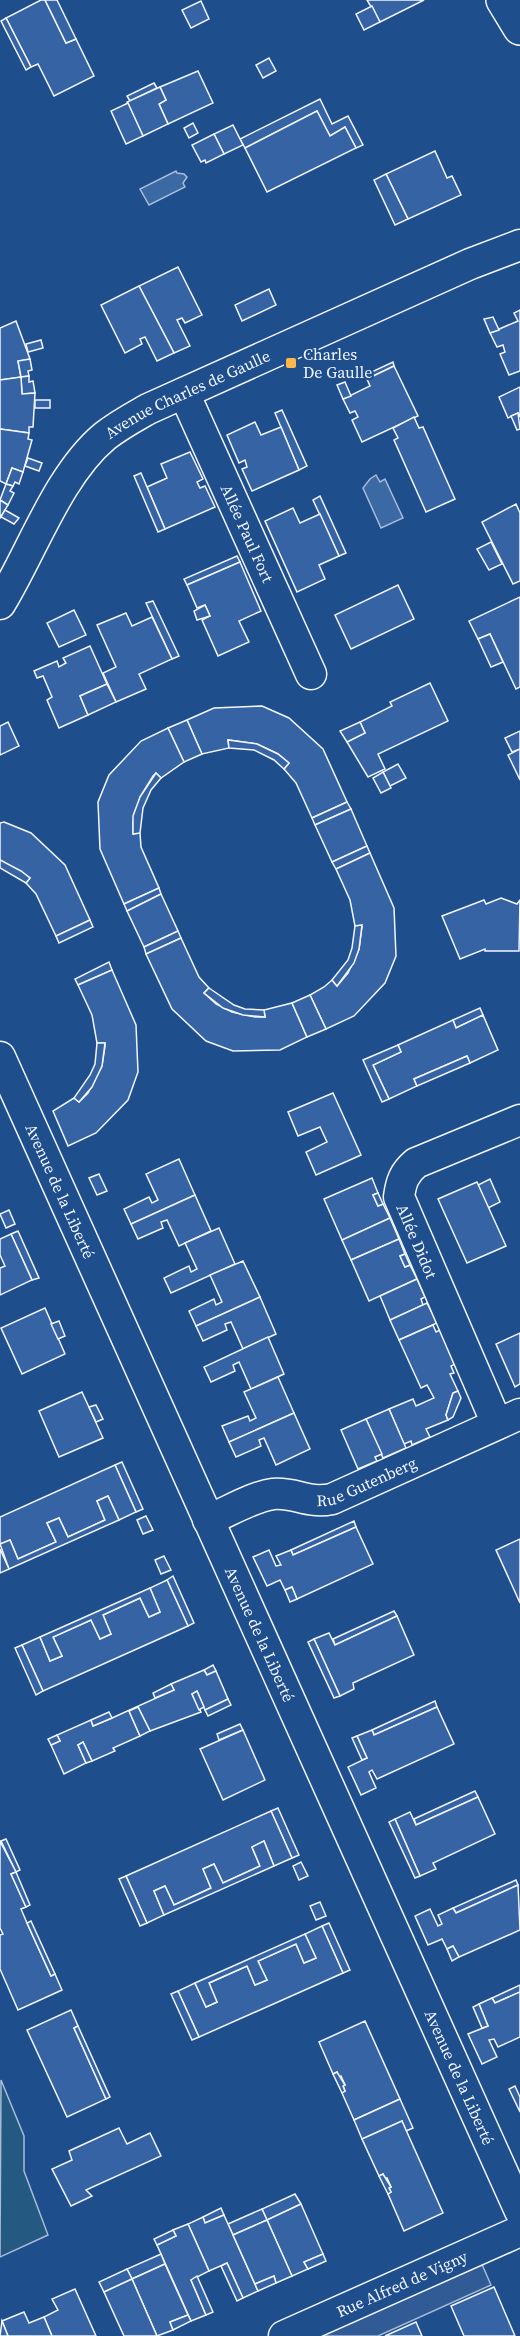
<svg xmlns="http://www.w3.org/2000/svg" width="520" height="2336" font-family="'Source Serif 4',serif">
	<rect width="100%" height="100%" fill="#1f4e8c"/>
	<!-- green -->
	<polygon fill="#245a82" stroke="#a8bbd7" stroke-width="1.5" points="1,2080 24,2136 24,2171 48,2235 0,2257"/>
	<!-- parking -->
	<polygon fill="#305b95" stroke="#a8bbd7" stroke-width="1.5" points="481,2262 491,2285 378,2336 316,2336"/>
	<!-- water -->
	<g fill="#3b69a3" stroke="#a8bbd7" stroke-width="1.5">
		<polygon points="176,171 177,173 184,174 187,177 183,183 185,187 149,205 140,189"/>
		<polygon points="376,475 380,482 385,479 403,518 381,528 363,488 370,479"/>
	</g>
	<!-- building -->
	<g fill="#3563a3" stroke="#f2f6ff" stroke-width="1.5">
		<polygon points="41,0 45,0 66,43 76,39 94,76 54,96 38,64 31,67 6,18"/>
		<polygon points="45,0 57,0 76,39 66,43"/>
		<polygon points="367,0 424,0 380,22"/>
		<polygon points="201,1 209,19 191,28 182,10"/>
		<polygon points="372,6 380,22 364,30 356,14"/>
		<polygon points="6,18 31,67 26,70 1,21"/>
		<polygon points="269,58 276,71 263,78 256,65"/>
		<polygon points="198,71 213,103 168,124 159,104 166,100 160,87"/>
		<polygon points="154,83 157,88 130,101 127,96"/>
		<polygon points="160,87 166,100 159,104 168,124 143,136 127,102"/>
		<polygon points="320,99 332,124 348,116 363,145 356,148 345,127 330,136 317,111 245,148 240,139"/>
		<polygon points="128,103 143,136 126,144 111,111"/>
		<polygon points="317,111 330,136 345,127 356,148 267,192 245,148"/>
		<polygon points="193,123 198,133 189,138 184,128"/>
		<polygon points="233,125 243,145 224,154 214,134"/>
		<polygon points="214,134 224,154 206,163 205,160 201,162 192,145"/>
		<polygon points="435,151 447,178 452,176 461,195 408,219 386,174"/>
		<polygon points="386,174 408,219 395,225 374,180"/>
		<polygon points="178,267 202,315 185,323 182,318 177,320 190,346 174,353 139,286"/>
		<polygon points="139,286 174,353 157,361 145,337 140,339 142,344 125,353 101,305"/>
		<polygon points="269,289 276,305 242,321 235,305"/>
		<polygon points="520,310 520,371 509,375 500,354 505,352 503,345 497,347 490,333 518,321 514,313"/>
		<polygon points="493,317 499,330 490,333 484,319"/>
		<polygon points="16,321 30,359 18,361 21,377 0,380 0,328"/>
		<polygon points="41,340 43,348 28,352 26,344"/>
		<polygon points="30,359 32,370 28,371 29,376 21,377 18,361"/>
		<polygon points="393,362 394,366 367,379 365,375"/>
		<polygon points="394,366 418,416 362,442 352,420 358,417 355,411 350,413 343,399 370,386 367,379"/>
		<polygon points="29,376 29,382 33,381 35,393 22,394 21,377"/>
		<polygon points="21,377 22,394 35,393 33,427 29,427 29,433 0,429 0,380"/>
		<polygon points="345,382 351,396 343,399 337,385"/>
		<polygon points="520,387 520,417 518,413 508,418 499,397"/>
		<rect x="35" y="400" width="15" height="8"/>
		<polygon points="282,410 307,466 299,470 275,413"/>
		<polygon points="518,413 520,429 517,430 511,416"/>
		<polygon points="414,417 419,428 423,427 455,499 426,512 394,440 398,438 393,428"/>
		<polygon points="255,422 261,435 281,427 299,470 252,491 242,469 247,467 245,460 239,463 227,435"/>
		<polygon points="0,429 29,433 28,439 32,440 23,472 12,468 6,484 0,481"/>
		<polygon points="190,452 203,479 197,482 200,488 205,486 215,507 165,529 147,487 167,478 161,464"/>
		<polygon points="28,458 42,463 39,471 25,466"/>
		<polygon points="12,468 23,472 19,484 15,482 13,486 6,484"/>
		<polygon points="141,473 165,529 158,532 134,476"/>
		<polygon points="6,484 13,486 10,491 14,493 8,505 0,500"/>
		<polygon points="320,496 346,553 339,556 313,500"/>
		<polygon points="0,500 8,505 0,518"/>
		<polygon points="516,504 520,513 520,581 513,584 482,522"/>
		<polygon points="293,508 300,523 320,514 339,556 319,565 325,579 297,592 265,521"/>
		<polygon points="5,510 19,518 14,524 1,517"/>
		<polygon points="491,542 502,564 489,570 477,549"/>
		<polygon points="237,556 240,562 187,585 184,579"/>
		<polygon points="240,562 261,611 239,621 249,642 218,656 202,620 210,616 205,605 197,608 187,585"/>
		<polygon points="398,585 414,619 351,649 335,615"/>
		<polygon points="520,597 520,687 516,689 490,634 478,639 469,621"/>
		<polygon points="153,601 179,656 172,659 146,603"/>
		<polygon points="205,605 210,616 197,620 194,611"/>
		<polygon points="74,610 86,635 59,647 47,623"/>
		<polygon points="126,613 132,626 152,617 172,659 139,674 146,689 116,702 103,673 116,667 97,625"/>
		<polygon points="490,634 503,662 491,667 478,639"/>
		<polygon points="90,646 107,684 80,696 88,715 59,728 47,700 52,697 43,676 37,678 34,671 57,661 59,667 66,663 63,658"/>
		<polygon points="430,683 448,721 378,754 385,769 368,777 347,742 365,733 360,722 392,706 390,702"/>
		<polygon points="107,684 116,702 88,715 80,696"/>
		<polygon points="262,706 289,718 323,749 347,802 312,818 296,783 284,769 289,763 278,754 257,744 228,740 229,748 202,754 187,720 214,708"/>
		<polygon points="187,720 202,754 184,762 168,728"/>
		<polygon points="8,722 19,746 0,755 0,726"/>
		<polygon points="360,722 365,733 347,742 340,731"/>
		<polygon points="168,728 184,762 161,778 156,773 153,776 140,797 133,822 133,834 140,833 141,847 159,888 124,904 100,849 98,802 109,775 141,741"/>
		<polygon points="520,731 520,749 512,752 505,738"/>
		<polygon points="228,740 257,744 278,754 289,763 284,769 274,760 254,750 229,748"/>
		<polygon points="520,749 520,780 508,755"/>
		<polygon points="398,764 406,778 390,786 383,772"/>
		<polygon points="383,772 391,788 381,793 373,778"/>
		<polygon points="156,773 161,778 151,790 143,808 140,833 133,834 133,816 140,797"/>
		<polygon points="347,802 351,809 315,825 312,818"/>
		<polygon points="351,809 367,846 332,862 315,825"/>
		<polygon points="4,822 31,833 65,865 90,920 56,936 36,894 26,883 30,878 0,860 0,823"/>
		<polygon points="367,846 370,853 336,869 332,862"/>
		<polygon points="370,853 394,908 396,956 385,983 354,1016 326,1029 310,995 324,987 332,980 337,986 348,973 359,949 362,927 355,926 350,900 336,869"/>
		<polygon points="0,860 21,871 30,878 26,883 0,868"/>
		<polygon points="159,888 161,894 127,911 124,904"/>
		<polygon points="161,894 178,931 144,947 127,911"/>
		<polygon points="501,898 517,904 520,900 519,951 485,951 485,949 460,959 442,916 484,900 486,904"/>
		<polygon points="90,920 93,927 59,943 56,936"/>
		<polygon points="362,925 359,949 354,963 337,986 332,980 348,960 352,948 355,926"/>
		<polygon points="178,931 181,938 146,954 144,947"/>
		<polygon points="181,938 199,977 209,988 204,993 216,1004 232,1012 255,1017 265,1017 264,1010 292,1003 307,1037 280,1050 233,1051 206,1041 172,1009 146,954"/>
		<polygon points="109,962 112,970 78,985 75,979"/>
		<polygon points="112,970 136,1025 138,1072 128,1100 96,1133 68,1146 53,1111 74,1098 79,1102 88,1093 102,1066 105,1046 105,1043 97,1043 92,1015 78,985"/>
		<polygon points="209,988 234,1005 245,1009 264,1010 265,1017 243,1015 223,1008 204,993"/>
		<polygon points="310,995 326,1029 307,1037 292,1003"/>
		<polygon points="480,1008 483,1015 456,1028 453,1020"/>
		<polygon points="483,1015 498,1050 470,1063 467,1056 414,1079 417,1086 389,1099 373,1065 401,1052 398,1045 453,1020 456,1028"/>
		<polygon points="97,1043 105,1043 102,1066 92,1087 79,1102 74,1098 90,1075 95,1064"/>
		<polygon points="398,1045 401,1052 373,1065 389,1099 382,1102 363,1060"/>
		<polygon points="467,1056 470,1063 417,1086 414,1079"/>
		<polygon points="333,1093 361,1155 316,1175 306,1152 327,1142 320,1127 298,1136 288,1112"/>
		<polygon points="179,1159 195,1195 131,1224 124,1209 149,1197 152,1203 158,1200 146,1174"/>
		<polygon points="99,1174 107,1191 97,1195 89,1178"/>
		<polygon points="372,1178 378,1193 373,1195 378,1206 383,1204 390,1218 342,1240 324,1199"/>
		<polygon points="490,1179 500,1202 488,1208 478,1185"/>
		<polygon points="477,1182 506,1246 467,1263 438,1199"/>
		<polygon points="378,1193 383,1204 378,1206 373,1195"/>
		<polygon points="195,1195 211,1231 179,1246 167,1220 161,1222 163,1228 138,1239 131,1224"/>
		<polygon points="9,1210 15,1224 6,1228 0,1214"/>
		<polygon points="390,1218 399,1239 351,1260 342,1240"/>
		<polygon points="219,1228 235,1264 171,1293 164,1278 189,1266 191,1272 197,1269 185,1243"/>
		<polygon points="18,1231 39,1278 32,1280 11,1234"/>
		<polygon points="11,1234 32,1280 0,1295 0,1268 5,1266 0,1255 0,1239"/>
		<polygon points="399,1239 405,1254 400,1256 405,1267 410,1265 417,1279 369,1301 351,1260"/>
		<polygon points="405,1254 410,1265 405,1267 400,1256"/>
		<polygon points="243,1261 260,1297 196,1326 189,1311 214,1299 216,1305 222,1302 210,1275"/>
		<polygon points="417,1279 425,1297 421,1299 423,1305 390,1320 380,1296"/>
		<polygon points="260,1297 276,1334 243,1349 231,1322 225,1324 227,1330 203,1341 196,1326"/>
		<polygon points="427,1303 437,1323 399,1340 390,1320"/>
		<polygon points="45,1308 65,1354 22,1374 1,1328"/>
		<polygon points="59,1321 65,1336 58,1339 51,1324"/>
		<polygon points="433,1325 436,1332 440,1330 455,1364 451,1366 454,1373 450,1374 458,1391 453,1393 446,1415 448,1420 426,1429 430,1437 412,1445 411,1441 404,1444 389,1409 413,1399 416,1406 434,1398 427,1385 421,1388 399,1340"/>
		<polygon points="520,1333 520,1384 515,1387 496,1344"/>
		<polygon points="268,1337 284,1374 251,1389 239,1362 233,1365 235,1371 211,1382 204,1367"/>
		<polygon points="278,1377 294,1413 229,1442 222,1426 248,1416 250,1421 256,1418 244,1392"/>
		<polygon points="458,1391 461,1398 453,1417 448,1420 446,1415 453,1393"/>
		<polygon points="82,1392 103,1438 59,1457 39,1411"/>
		<polygon points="96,1405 103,1419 96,1422 89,1407"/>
		<polygon points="389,1409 406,1448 383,1458 366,1419"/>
		<polygon points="294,1413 310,1449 276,1465 264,1438 259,1440 261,1446 236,1457 229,1442"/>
		<polygon points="366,1419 382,1454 375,1457 377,1461 358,1469 341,1430"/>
		<polygon points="122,1462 143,1509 136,1512 115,1465"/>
		<polygon points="115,1465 136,1512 119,1520 108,1496 97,1501 105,1520 68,1537 59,1518 47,1523 56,1542 18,1559 10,1540 0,1544 0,1517"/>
		<polygon points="108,1496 119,1520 9,1569 0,1544 10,1540 18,1559 56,1542 47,1523 59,1518 68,1537 105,1520 97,1501"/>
		<polygon points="146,1516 153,1530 143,1534 137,1520"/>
		<polygon points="354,1521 356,1527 293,1555 291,1550"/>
		<polygon points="356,1527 373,1564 297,1599 292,1587 285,1590 280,1580 267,1586 253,1557 269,1550 276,1566 281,1565 276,1556 291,1550 293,1555"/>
		<polygon points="520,1539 520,1603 496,1550"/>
		<polygon points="0,1549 9,1569 0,1573"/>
		<polygon points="164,1556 171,1570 161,1574 155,1560"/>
		<polygon points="173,1576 194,1623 188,1626 167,1580"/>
		<polygon points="167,1580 188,1626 43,1691 22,1645 40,1637 50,1661 62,1656 53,1637 91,1620 100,1639 111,1634 103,1615 140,1598 149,1617 160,1612 150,1588"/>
		<polygon points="292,1587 297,1599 290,1602 285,1590"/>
		<polygon points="150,1588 160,1612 149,1617 140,1598 103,1615 111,1634 100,1639 91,1620 53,1637 62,1656 50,1661 40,1637"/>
		<polygon points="394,1611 397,1616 335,1645 333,1639"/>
		<polygon points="397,1616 414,1655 353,1683 354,1689 340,1696 314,1639 329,1633 335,1645"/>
		<polygon points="314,1639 340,1696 334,1698 308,1642"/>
		<polygon points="22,1645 43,1691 36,1695 15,1648"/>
		<polygon points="213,1665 216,1671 207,1675 204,1670"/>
		<polygon points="204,1670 207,1675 216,1671 228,1699 205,1710 197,1691 192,1694 201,1712 150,1731 138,1707 129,1711 140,1736 113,1748 115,1751 92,1761 83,1742 78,1745 86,1763 64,1774 51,1745 60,1741 57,1735 91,1720 93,1726 112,1718 174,1690 171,1684"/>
		<polygon points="171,1684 174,1690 155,1698 153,1693"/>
		<polygon points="197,1691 204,1707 199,1710 192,1694"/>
		<polygon points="228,1699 231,1705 208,1716 205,1710"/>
		<polygon points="435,1701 437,1707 374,1735 372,1730"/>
		<polygon points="138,1707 150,1731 140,1736 129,1711"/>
		<polygon points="437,1707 454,1744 377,1779 372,1770 369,1772 376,1788 361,1795 348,1767 367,1758 357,1736 372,1730 374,1735"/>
		<polygon points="109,1712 112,1718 93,1726 91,1720"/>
		<polygon points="240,1724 243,1730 219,1740 217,1734"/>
		<polygon points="243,1730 265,1780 223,1800 200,1749"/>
		<polygon points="57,1735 60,1741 51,1745 48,1739"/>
		<polygon points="357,1736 367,1758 362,1760 352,1738"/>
		<polygon points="83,1742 92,1761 86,1763 78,1745"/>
		<polygon points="475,1791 478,1797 416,1825 414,1819"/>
		<polygon points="478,1797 495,1834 433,1863 436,1869 420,1876 395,1819 410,1812 416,1825"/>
		<polygon points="278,1808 299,1855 292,1858 271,1811"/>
		<polygon points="271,1811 292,1858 274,1866 264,1841 252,1847 260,1866 223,1883 214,1864 203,1869 211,1888 174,1905 165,1886 154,1891 164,1915 147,1923 126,1876"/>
		<polygon points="395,1819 420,1876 415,1878 389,1822"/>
		<polygon points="6,1839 20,1870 16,1872 1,1841"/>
		<polygon points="0,1841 16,1872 11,1874 26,1907 21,1909 27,1923 51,1976 55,1974 62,1990 18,2010 0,1969 0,1935 3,1934 0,1928"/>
		<polygon points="264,1841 274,1866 164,1915 154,1891 165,1886 174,1905 211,1888 203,1869 214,1864 223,1883 260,1866 252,1847"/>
		<polygon points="301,1862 308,1876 299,1880 293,1866"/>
		<polygon points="16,1872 30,1905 26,1907 11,1874"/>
		<polygon points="126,1876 147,1923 140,1926 119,1879"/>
		<polygon points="516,1880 518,1885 456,1913 453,1908"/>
		<polygon points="518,1885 520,1930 459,1957 453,1946 447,1949 442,1939 428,1945 415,1916 430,1909 438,1926 442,1924 438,1915 453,1908 456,1913"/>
		<polygon points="320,1902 326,1916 316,1920 310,1906"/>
		<polygon points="31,1921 55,1974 51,1976 27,1923"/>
		<polygon points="329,1923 350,1970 343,1973 322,1926"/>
		<polygon points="322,1926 343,1973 199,2037 178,1991 195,1983 206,2007 217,2002 209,1983 247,1966 255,1985 267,1980 258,1961 296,1944 304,1963 316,1958 305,1934"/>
		<polygon points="305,1934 316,1958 304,1963 296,1944 258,1961 267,1980 255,1985 247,1966 209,1983 217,2002 206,2007 195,1983"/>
		<polygon points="453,1946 459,1957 452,1961 447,1949"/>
		<polygon points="520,1985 520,1992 495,2003 492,1998"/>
		<polygon points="178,1991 199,2037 192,2040 171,1994"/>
		<polygon points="520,1992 520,2037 498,2047 494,2039 489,2040 497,2057 482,2064 468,2034 488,2026 479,2004 492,1998 495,2003"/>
		<polygon points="479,2004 488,2026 482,2028 473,2007"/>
		<polygon points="71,2010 78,2026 74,2028 106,2099 67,2117 27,2030"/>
		<polygon points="365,2021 400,2099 354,2120 342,2093 345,2091 343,2086 345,2085 341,2076 339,2077 337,2072 333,2074 319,2042"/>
		<polygon points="78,2026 110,2097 106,2099 74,2028"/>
		<polygon points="337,2072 345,2085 343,2086 345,2091 342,2093 333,2074"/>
		<polygon points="515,2086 520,2097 520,2112 509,2089"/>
		<polygon points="400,2099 413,2128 406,2131 402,2121 362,2139 354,2120"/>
		<polygon points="402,2121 443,2213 404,2231 388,2194 391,2192 389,2188 391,2187 387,2178 384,2179 383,2174 379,2176 362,2139"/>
		<polygon points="119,2128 127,2144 150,2133 161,2156 86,2190 92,2196 71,2206 52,2169 72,2160 69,2151"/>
		<polygon points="383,2174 391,2187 389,2188 391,2192 388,2194 379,2176"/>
		<polygon points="295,2194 301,2204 267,2220 262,2209"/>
		<polygon points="301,2204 323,2254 304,2262 308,2269 292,2276 267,2220"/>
		<polygon points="221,2208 224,2215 205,2223 203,2217"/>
		<polygon points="262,2209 267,2220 233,2235 228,2224"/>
		<polygon points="224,2215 258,2291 243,2298 227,2263 209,2271 188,2224 203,2217 205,2223"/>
		<polygon points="267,2220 292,2276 276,2283 274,2276 255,2284 233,2235"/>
		<polygon points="188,2224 209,2271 191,2280 206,2315 191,2321 157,2245 176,2236 173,2230"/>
		<polygon points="173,2230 176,2236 157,2245 154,2239"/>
		<polygon points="161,2254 165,2264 132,2279 127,2269"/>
		<polygon points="323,2254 326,2261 308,2269 304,2262"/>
		<polygon points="227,2263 243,2298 237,2301 221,2266"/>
		<polygon points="165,2264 188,2315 170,2322 173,2330 157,2336 132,2279"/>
		<polygon points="127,2269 132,2279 104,2292 99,2282"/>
		<polygon points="197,2276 213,2312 206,2315 191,2280"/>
		<polygon points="274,2276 276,2283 258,2291 255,2284"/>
		<polygon points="132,2279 157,2336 124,2336 104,2292"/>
		<polygon points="494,2287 515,2336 464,2336 451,2306"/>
		<polygon points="75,2289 96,2336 52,2336 44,2317 58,2310 52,2299"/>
		<polygon points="24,2312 29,2323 44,2317 52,2336 8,2336 2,2321"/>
		<polygon points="188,2315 191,2321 173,2330 170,2322"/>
		<polygon points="2,2321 8,2336 0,2336"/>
		<polygon points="416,2322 422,2336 385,2336"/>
	</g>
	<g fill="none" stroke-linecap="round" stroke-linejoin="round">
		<!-- street casing -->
		<g stroke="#f2f6ff" stroke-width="33">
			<g id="street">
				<path id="s1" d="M184,393L311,674"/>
				<path id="s2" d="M0,604C32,552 58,475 105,436C119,425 134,417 148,409L470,264L520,245"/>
				<path id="s3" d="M0,1057L520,2211"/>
				<path d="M497,1424L399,1197C401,1182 404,1173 416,1163L520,1120"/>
				<path id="s4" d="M208,1520C226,1513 254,1496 273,1494C296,1492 307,1504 332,1499L520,1414"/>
				<path id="s5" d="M284,2336L520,2231"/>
			</g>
		</g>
		<!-- secondary casing -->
		<g stroke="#f2f6ff" stroke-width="36">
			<polyline id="secondary" points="503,0 520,28"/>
		</g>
		<!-- street -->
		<use href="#street" stroke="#1f4e8c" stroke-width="30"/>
		<!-- secondary -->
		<use href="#secondary" stroke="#1f4e8c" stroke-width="33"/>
	</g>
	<!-- markers -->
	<rect fill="#ffb74d" stroke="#1f4e8c" stroke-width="2" x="285" y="357" width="12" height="12" rx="3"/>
	<g text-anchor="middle" stroke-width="4.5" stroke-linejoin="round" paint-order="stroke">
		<!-- poi labels -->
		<g font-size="16" fill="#f2f6ff" stroke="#1f4e8c" text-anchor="start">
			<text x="303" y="360">Charles<tspan x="303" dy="18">De Gaulle</tspan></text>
		</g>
		<!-- street labels -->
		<g font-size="16" fill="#f2f6ff" stroke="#1f4e8c">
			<text dy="6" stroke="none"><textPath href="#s2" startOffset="292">Avenue Charles de Gaulle</textPath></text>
			<text dy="6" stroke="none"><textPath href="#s1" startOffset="154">Allée Paul Fort</textPath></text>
			<text dy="6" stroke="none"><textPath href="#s3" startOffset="147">Avenue de la Liberté</textPath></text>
			<text transform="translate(417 1241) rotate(67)" y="6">Allée Didot</text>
			<text dy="6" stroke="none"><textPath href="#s4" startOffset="168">Rue Gutenberg</textPath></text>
			<text dy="6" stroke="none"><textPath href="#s3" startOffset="633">Avenue de la Liberté</textPath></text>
			<text dy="6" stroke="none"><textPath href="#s3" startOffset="1119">Avenue de la Liberté</textPath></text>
			<text dy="6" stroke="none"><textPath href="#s5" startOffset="129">Rue Alfred de Vigny</textPath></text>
		</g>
	</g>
</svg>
